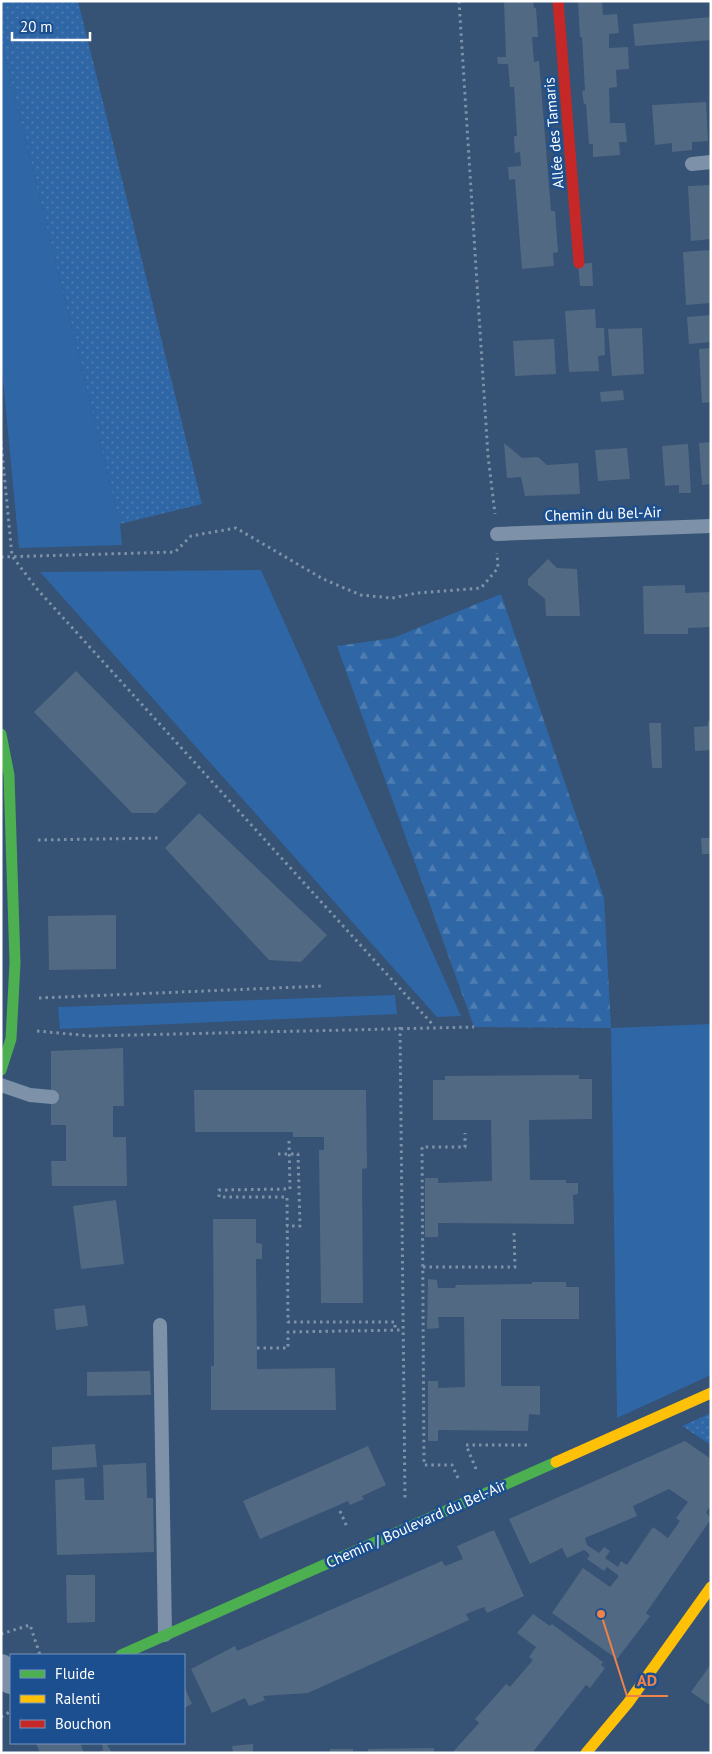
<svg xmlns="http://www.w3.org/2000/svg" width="712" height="1754" font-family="'PT Sans',sans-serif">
	<defs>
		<pattern id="forest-firs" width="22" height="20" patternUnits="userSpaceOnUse" patternTransform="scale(1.25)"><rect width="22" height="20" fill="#2f66a5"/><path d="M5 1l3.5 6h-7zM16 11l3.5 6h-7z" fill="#4e7db2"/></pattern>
		<pattern id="park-dots" width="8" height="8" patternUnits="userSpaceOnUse" patternTransform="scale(1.25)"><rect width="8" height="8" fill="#2f66a5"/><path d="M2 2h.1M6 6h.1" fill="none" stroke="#4e7db2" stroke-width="1.8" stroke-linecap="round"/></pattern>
	</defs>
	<rect width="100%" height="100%" fill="#365274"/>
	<!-- grass -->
	<g fill="#2f66a5">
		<polygon points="1,40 120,524 122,545 19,548 1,359"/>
		<polygon points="261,570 461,1016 437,1017 40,572"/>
		<polygon points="395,995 397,1014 60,1029 58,1007"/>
		<polygon points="711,1024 711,1375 617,1418 611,1028"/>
	</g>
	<!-- forest -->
	<polygon fill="url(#forest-firs)" points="501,594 604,898 611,1028 474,1027 337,646 393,638"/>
	<!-- park -->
	<g fill="url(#park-dots)">
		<polygon points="1,1 78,1 202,504 120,524 1,40"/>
		<polygon points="711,1413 711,1445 682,1426"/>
	</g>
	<!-- building -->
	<g fill="#526984" fill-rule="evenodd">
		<polygon points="504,1 533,1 534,8 536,8 538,37 532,37 534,62 539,61 551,211 555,211 558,252 553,253 554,266 522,269 515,179 509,180 508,167 521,166 520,152 515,153 514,136 517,136 514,87 510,87 508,64 498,64 497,57 506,57"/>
		<polygon points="578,1 602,1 603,15 617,14 619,33 609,34 609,48 628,47 629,69 616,70 617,87 609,88 610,123 625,123 627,142 619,142 620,155 593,157 593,144 589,144 586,104 584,104 582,91 585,90 582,37 580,37"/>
		<polygon points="711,17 711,40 635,46 633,24"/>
		<polygon points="706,102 708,141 692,142 692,150 672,152 672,143 655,145 652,105"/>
		<polygon points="711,185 711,239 691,241 688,186"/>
		<polygon points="711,250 711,303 686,305 683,252"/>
		<polygon points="592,263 593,286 580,286 578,264"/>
		<polygon points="595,309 596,328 604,328 605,355 598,356 599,371 569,372 565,311"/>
		<polygon points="711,315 711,342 689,344 687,317"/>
		<polygon points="642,328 644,374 612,376 608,329"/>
		<polygon points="554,339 556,374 515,376 513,341"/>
		<polygon points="711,348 711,402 702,403 699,349"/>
		<polygon points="623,390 624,400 601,402 600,392"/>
		<polygon points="711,442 711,484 702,485 699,443"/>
		<polygon points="504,443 522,458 538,457 547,465 578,463 580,494 525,496 521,477 507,478"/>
		<polygon points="688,444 691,493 679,493 679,485 665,486 662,446"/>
		<polygon points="627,448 630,479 598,481 595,450"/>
		<polygon points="548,559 557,568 577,569 580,616 546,616 545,599 528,585 528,579"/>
		<polygon points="685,585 685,593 711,592 711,627 688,628 688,634 644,634 643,586"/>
		<polygon points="76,671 187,783 156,813 132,813 34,712"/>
		<polygon points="708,721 711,721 711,750 695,751 694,727 708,726"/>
		<polygon points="649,723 661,723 662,768 652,768"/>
		<polygon points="199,813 327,935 301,962 269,960 165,848"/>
		<polygon points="701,838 711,838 711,854 702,854"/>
		<polygon points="116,915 116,969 49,970 48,916"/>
		<polygon points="123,1048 124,1106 113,1106 113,1137 126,1137 127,1186 52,1186 51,1161 66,1161 66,1125 51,1125 51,1051"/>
		<polygon points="579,1075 579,1079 592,1079 592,1119 529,1120 530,1180 566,1180 566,1183 578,1183 578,1194 573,1195 574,1224 438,1223 438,1237 425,1237 425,1178 438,1178 438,1183 492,1181 491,1120 433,1120 433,1080 445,1080 445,1076"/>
		<polygon points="194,1090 366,1090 367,1168 362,1169 363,1303 321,1303 319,1150 324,1150 324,1137 293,1137 293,1132 195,1132"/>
		<polygon points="116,1200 124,1264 81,1269 73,1206"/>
		<polygon points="213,1219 256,1219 256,1243 262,1244 262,1259 256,1259 257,1369 335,1368 336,1410 211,1410 211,1366 214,1366"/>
		<polygon points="428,1279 437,1280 438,1288 455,1288 456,1285 532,1284 532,1282 566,1282 566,1287 579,1287 579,1319 501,1319 501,1386 540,1386 540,1415 529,1414 528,1431 438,1430 438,1441 428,1441 428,1381 438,1381 438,1388 465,1387 464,1317 438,1317 439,1328 427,1329"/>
		<polygon points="85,1305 88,1326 56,1330 54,1309"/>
		<polygon points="150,1371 151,1395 87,1396 87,1372"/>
		<path d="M685,1441L711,1459V1506L706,1512L711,1519L646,1613L650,1616L617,1659L552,1613L583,1568L610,1587L619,1576L607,1567L604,1571L587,1559L590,1555L584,1550L567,1558L562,1548L530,1564L509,1519ZM669,1489L688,1502L676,1518L680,1521L668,1538L653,1527L627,1565L621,1561L618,1567L605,1558L610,1551L604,1547L599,1553L587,1545L585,1538L637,1516L633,1506Z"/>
		<polygon points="95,1444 97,1467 52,1470 52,1447"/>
		<polygon points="368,1446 386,1485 362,1496 364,1499 350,1505 348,1501 260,1539 243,1501"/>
		<polygon points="146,1463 147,1498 153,1498 154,1552 57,1555 55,1480 84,1478 85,1500 104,1500 103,1465"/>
		<polygon points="494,1530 524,1596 487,1613 484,1607 466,1614 469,1620 308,1693 263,1696 265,1700 249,1706 245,1698 212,1713 191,1669 235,1646 237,1651 442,1561 445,1566 463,1559 457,1546"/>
		<polygon points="66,1575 95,1575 95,1622 67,1623"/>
		<polygon points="533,1614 550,1626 552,1624 603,1662 601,1665 605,1668 590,1688 586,1685 532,1753 452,1753 479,1723 475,1719 506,1684 510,1687 533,1660 529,1657 536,1647 517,1633"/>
		<polygon points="711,1664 711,1706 691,1692"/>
		<polygon points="184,1686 192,1704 184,1708"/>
		<polygon points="36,1743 80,1743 84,1753 40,1753"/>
		<polygon points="102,1743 113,1743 107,1745 112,1753 97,1753 103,1750"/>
		<polygon points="253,1744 253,1753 233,1753 232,1746"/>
		<polygon points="434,1748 434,1753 368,1753 368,1749"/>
		<rect x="330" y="1749" width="23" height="4"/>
	</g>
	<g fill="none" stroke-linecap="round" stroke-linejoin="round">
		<!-- path -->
		<g stroke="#7d92a8" stroke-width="3" stroke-dasharray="2.5 4" stroke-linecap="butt">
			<polyline points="459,1 488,456 495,514"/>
			<polyline points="1,441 12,556 37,589 434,1026"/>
			<polyline points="1,557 175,552 191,536 236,528 323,579 361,595 392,598 417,593 481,588 498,568 497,553"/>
			<polyline points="38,840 161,838"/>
			<polyline points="39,998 323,986"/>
			<polyline points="400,1027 405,1500"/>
			<polyline points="37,1031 91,1036 474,1027"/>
			<polyline points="289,1141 290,1189 219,1190 219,1197 287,1197 288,1322 395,1322 395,1330"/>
			<polyline points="278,1154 298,1154 300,1226 287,1226"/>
			<polyline points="423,1267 515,1267 514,1232"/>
			<polyline points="257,1348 288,1348 288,1332 403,1330"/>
			<polyline points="476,1469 466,1445 527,1445"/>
			<polyline points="458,1478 452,1465 424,1465 422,1147 465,1147 465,1133"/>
			<polyline points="340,1511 347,1527"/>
			<polyline points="1,1634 30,1625 40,1655"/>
			<polyline points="1,1717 11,1711"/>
		</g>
		<!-- lane -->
		<g stroke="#7d92a8" stroke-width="14">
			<polyline points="692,164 711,162"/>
			<polyline points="497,534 711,526"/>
			<polyline points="1,1085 30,1095 52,1097"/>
			<polyline points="160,1325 165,1635"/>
		</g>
		<!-- street -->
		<polyline stroke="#7d92a8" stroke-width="28" points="1,1668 5,1675 11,1680"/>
		<!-- fast -->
		<g stroke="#4caf50" stroke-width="11">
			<polyline points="1,734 9,775 15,963 11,1039 1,1070"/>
			<polyline points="121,1655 556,1462"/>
		</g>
		<!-- slow -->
		<g stroke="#ffc107" stroke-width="11">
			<polyline points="556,1462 711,1393"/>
			<polyline points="586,1753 628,1703 711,1587"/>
		</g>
		<!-- jam -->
		<polyline stroke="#c62828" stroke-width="11" points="558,1 579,263"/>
	</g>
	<g text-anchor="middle" stroke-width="5" stroke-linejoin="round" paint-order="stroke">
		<!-- street labels -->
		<g font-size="15" fill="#fff" stroke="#1b4f8f">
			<text transform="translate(554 133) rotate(-95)" y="5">Allée des Tamaris</text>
			<text transform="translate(603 514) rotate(-2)" y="5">Chemin du Bel-Air</text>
			<text transform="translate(416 1524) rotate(-24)" y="5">Chemin / Boulevard du Bel-Air</text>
		</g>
	</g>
	<!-- callouts -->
	<path fill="none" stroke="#ee8249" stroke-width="2" d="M601 1614L627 1696H668"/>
	<circle fill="#ee8249" stroke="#1b4f8f" stroke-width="2" cx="601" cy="1614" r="5"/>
	<g font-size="16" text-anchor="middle" font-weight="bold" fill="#ee8249" stroke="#1b4f8f" stroke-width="5" stroke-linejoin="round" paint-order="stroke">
		<text x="647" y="1686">AD</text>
	</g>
	<!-- border -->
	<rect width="712" height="1754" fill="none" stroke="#ffffff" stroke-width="5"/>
	<!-- legend -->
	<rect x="10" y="1654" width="175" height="90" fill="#1b4f8f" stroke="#7695bc"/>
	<rect x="20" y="1670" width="25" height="8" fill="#4caf50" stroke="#7695bc"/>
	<text x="55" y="1679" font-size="15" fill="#ffffff">Fluide</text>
	<rect x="20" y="1695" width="25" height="8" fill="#ffc107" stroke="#7695bc"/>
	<text x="55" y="1704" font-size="15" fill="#ffffff">Ralenti</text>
	<rect x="20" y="1720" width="25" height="8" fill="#c62828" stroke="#7695bc"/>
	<text x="55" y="1729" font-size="15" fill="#ffffff">Bouchon</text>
	<!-- scale -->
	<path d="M12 32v8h78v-8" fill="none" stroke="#ffffff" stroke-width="2.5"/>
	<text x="20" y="32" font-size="15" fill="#ffffff" stroke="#1b4f8f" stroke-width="4" paint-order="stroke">20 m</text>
</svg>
